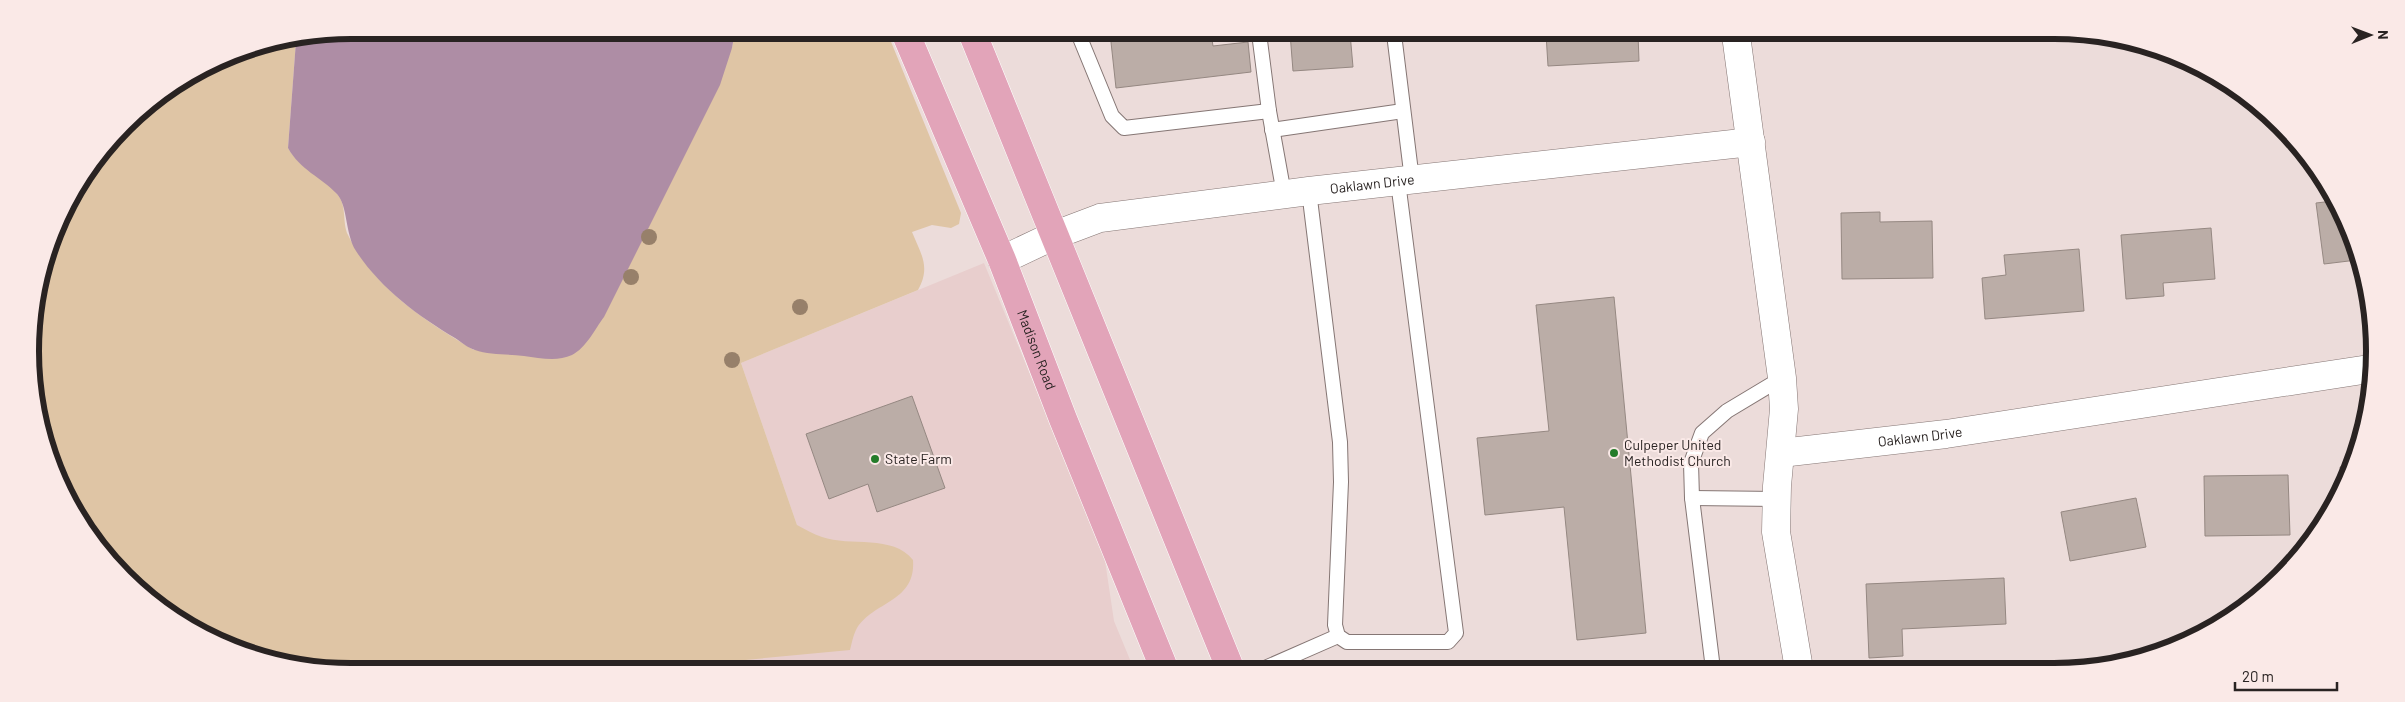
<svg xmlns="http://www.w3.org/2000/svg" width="2405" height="702" font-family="Barlow,sans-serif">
	<rect width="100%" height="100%" fill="#ecdcda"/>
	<!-- built -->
	<polygon fill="#e8cecd" points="984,263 1104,554 1114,621 1133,667 325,666 797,525 741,363"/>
	<!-- green -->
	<path fill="#dfc5a5" d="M735,31L887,32L961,213L959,224L951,228L932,225L912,232C921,254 931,267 918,290L741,363L797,525C805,529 813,534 822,537C850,547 893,534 913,560C916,602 874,601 857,628C853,635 852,643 850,650L671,667L289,666L173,618L96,546L41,434L31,330L63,209L139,110L228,54L296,41L288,148C302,172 323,175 338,195C347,206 342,223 348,235C374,288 425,321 474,350L732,48Z"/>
	<!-- water -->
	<path fill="#ae8da5" d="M351,30L735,31L732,48L720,85L604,317C595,329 586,348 572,355C557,362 540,358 524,356C508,354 489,355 475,350C468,348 461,342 455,338C418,316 380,288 356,251C345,234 348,206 337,194C321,177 300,170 288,148L296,41Z"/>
	<!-- building -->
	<g fill="#bbada7" stroke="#958882">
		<polygon points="1110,33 1211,33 1213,46 1248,42 1251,72 1116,88"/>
		<polygon points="1290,33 1350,33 1353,67 1293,71"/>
		<polygon points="1546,34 1638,34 1639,61 1548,66"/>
		<polygon points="2333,201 2357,260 2324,264 2316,203"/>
		<polygon points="1880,212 1880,222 1932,221 1933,278 1842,279 1841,213"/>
		<polygon points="2211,228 2215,279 2163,283 2164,296 2126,299 2121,235"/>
		<polygon points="2079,249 2084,311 1985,319 1982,278 2006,275 2004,255"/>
		<polygon points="1614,297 1646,633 1577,640 1564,507 1485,515 1477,438 1549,431 1536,305"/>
		<polygon points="912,396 945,488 877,512 868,484 829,499 806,434"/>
		<polygon points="2351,465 2343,490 2340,467"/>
		<polygon points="2288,475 2290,535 2205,536 2204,476"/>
		<polygon points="2136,498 2146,547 2070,561 2061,512"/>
		<polygon points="2004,578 2006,624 1902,629 1903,656 1869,658 1866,584"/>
	</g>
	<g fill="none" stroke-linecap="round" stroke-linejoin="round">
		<!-- service casing -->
		<g stroke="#857674" stroke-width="16">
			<g id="service">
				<polyline points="1078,33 1112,116 1124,128 1269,111"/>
				<polyline points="1259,33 1269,111 1284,194"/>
				<polyline points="1394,34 1412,180"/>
				<polyline points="1272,130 1403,111"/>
				<polyline points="1309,191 1340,442 1341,482 1335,625 1338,636 1347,642 1448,642 1456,633 1398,182"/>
				<polyline points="1692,498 1777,499"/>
				<polyline points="1265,668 1338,636"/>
				<polyline points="1713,669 1692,498 1691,463 1702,433 1727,411 1782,378"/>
			</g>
		</g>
		<!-- minor casing -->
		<g stroke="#857674" stroke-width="29">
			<g id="minor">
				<polyline points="1736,35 1782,378 1784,409 1777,486 1776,532 1799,669"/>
				<path id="s1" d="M1002,260L1055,235L1100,218L1309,191L1751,142"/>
				<path id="s2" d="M1781,453L1946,434L2369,369"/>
			</g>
		</g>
		<!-- primary casing -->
		<g stroke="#fff" stroke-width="29">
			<g id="primary">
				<path id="s3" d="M905,32L1002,260L1063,419L1164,668"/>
				<polyline points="972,32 1230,668"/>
			</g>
		</g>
		<!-- service -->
		<use href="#service" stroke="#fff" stroke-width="14"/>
		<!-- minor -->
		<use href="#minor" stroke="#fff" stroke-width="28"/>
		<!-- primary -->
		<use href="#primary" stroke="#e2a4b9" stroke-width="28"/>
	</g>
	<!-- trees -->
	<g fill="#97806a">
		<circle cx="649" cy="237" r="8"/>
		<circle cx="631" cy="277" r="8"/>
		<circle cx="800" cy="307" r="8"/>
		<circle cx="732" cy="360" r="8"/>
	</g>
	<!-- markers -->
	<g fill="#247c2a" stroke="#fae9e7" stroke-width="2">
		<circle cx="1614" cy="453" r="5"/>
		<circle cx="875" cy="459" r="5"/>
	</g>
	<g text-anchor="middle" stroke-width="4" stroke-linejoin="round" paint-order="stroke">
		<!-- street labels -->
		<g font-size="14" fill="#292322" stroke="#fae9e7">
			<text dy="5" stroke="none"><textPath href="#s1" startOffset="381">Oaklawn Drive</textPath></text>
			<text dy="5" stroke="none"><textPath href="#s3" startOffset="344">Madison Road</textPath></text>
			<text dy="5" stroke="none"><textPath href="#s2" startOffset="140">Oaklawn Drive</textPath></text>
		</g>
		<!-- poi labels -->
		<g font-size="14" fill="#292322" stroke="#fae9e7" text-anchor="start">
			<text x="1624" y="450">Culpeper United<tspan x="1624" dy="16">Methodist Church</tspan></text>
			<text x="885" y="464">State Farm</text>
		</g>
	</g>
	<!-- crop -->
	<path d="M0 0H2405V702H0ZM351 39H2054A312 312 0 0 1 2366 351V351A312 312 0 0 1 2054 663H351A312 312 0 0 1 39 351V351A312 312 0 0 1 351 39Z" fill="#fae9e7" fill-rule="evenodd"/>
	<path fill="none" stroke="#292322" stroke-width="6" d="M351 39H2054A312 312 0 0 1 2366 351V351A312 312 0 0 1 2054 663H351A312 312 0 0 1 39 351V351A312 312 0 0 1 351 39Z"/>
	<!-- north arrow -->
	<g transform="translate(2370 35) rotate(89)" stroke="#fae9e7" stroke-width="4" paint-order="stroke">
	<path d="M0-4L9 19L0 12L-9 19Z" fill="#292322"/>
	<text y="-8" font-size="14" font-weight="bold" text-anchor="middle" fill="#292322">N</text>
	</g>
	<!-- scale -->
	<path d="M2235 682v8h102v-8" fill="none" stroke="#292322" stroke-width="2.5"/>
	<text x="2242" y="682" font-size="15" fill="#292322" stroke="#fae9e7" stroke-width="4" paint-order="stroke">20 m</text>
</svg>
